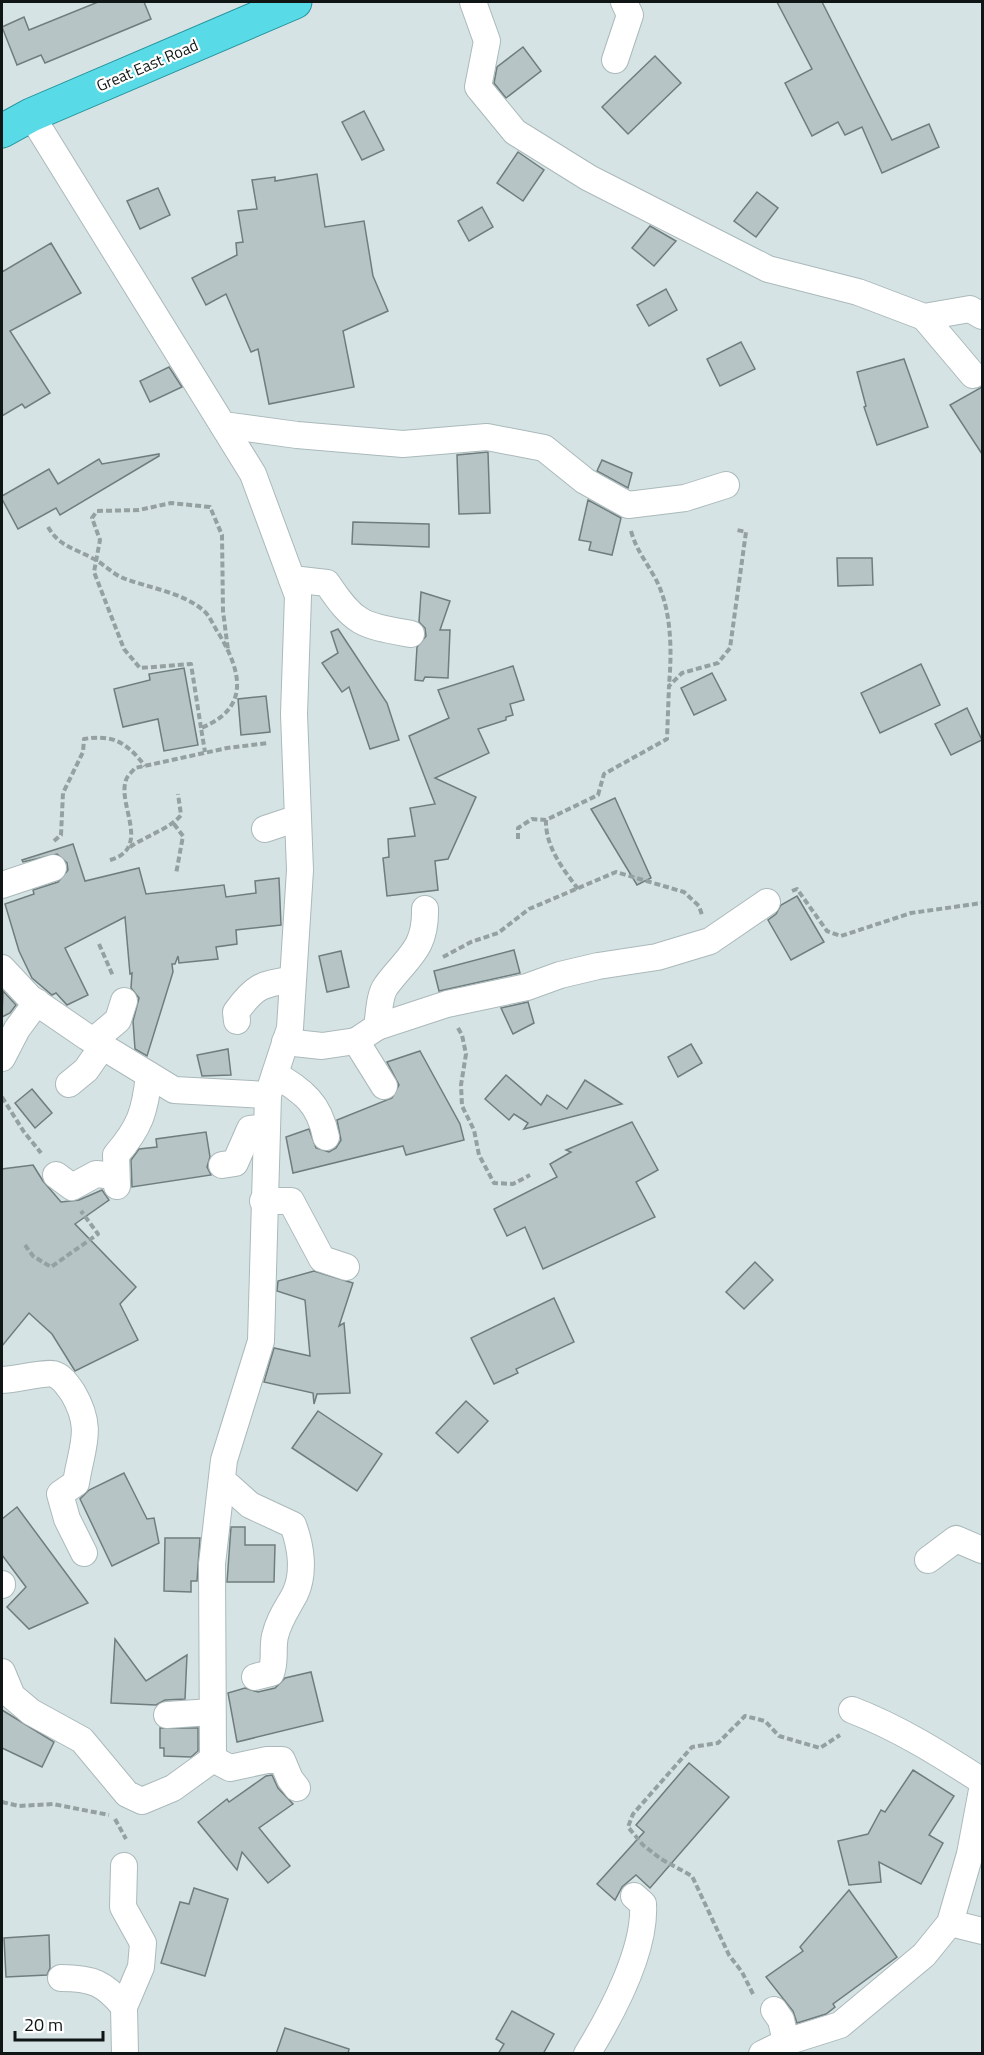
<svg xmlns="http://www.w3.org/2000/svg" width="984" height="2055" font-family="'Titillium Web',sans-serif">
	<rect width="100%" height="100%" fill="#d5e3e4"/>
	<!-- building -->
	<g fill="#b6c4c5" stroke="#707d7e" stroke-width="1.5">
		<polygon points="98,2 144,2 151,19 45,63 41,55 17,65 2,27 24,17 29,30"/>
		<polygon points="777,2 822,2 892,140 929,124 939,147 882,173 862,127 845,135 838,122 812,136 785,83 812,69"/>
		<polygon points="523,47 541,71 506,98 494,83 497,67"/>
		<polygon points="655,56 681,83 628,134 602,107"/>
		<polygon points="364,111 384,150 362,160 342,122"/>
		<polygon points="518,152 544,170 523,201 497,183"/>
		<polygon points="317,174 325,227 364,221 373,276 388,311 343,331 354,387 269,404 258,349 251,352 226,294 206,305 192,278 237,255 236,243 243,242 238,211 257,209 252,180 275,177 275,181"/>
		<polygon points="158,188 170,215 140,229 127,201"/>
		<polygon points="757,192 778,208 756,237 734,221"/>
		<polygon points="482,207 493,227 469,241 458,221"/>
		<polygon points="650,226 676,241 654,266 632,248"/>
		<polygon points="51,243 81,293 10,331 50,393 25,408 22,404 2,416 2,272"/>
		<polygon points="666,289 677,310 649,326 637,305"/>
		<polygon points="741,342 755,369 720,386 707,359"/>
		<polygon points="904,359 928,427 877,445 864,407 866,406 857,372"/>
		<polygon points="169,367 182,387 150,402 140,381"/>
		<polygon points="982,387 982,454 950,405"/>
		<polygon points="488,452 490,513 459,514 457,455"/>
		<polygon points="159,454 159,456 60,515 56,508 18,529 2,499 2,496 49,469 58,484 99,459 102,464"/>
		<polygon points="602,460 632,473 628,488 597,471"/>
		<polygon points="588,500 621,518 612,555 589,550 591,542 579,540"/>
		<polygon points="353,522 429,524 429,547 352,544"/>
		<polygon points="837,558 872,558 873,585 838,586"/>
		<polygon points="421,592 450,601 440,630 450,630 448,678 425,677 423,681 415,680 417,647 426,636 425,628 419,622"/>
		<polygon points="338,629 387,703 399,740 370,749 349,687 342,692 322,663 338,653 331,632"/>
		<polygon points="921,664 940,705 880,733 861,693"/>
		<polygon points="513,666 524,700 510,704 513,715 506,717 506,720 478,729 489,753 435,778 476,797 448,859 435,861 438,890 387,896 383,858 389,857 388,839 415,836 410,808 435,804 409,736 449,718 438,690"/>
		<polygon points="184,668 198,745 164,751 158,719 123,727 114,689 150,680 149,674"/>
		<polygon points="712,673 726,700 694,715 681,688"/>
		<polygon points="266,696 270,732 241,735 238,699"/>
		<polygon points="967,708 982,740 951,755 935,724"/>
		<polygon points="615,798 651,878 637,885 591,809"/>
		<polygon points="73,844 85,881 139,868 146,894 224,885 226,897 256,893 255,881 279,878 281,925 236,930 237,944 216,947 218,959 179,963 178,956 175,964 172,964 173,972 147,1056 135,1049 133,1021 139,998 131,988 132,973 130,974 125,917 65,948 88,995 67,1005 56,993 52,995 32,978 19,951 5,904 34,894 33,890 58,882 68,870 67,863 57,854 23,862 22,860"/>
		<polygon points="797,896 824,942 791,960 768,920 776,914 781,905"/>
		<polygon points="514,950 520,973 439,991 434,971"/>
		<polygon points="341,951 349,987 327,992 319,956"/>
		<polygon points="3,991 16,1005 10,1013 2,1017"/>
		<polygon points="528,1002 534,1023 513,1034 501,1008"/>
		<polygon points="691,1044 702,1063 678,1077 668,1057"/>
		<polygon points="228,1049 231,1075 202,1076 197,1055"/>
		<polygon points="420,1051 460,1124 464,1140 406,1155 403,1146 293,1173 286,1137 309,1129 316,1148 329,1152 336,1148 341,1140 337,1120 392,1098 399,1085 387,1062"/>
		<polygon points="506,1075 541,1105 547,1095 567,1109 585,1080 622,1104 524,1129 528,1123 514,1114 509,1120 485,1099"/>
		<polygon points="32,1089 52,1113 35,1128 15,1103"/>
		<polygon points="632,1122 658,1170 636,1182 655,1217 543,1269 525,1227 507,1236 494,1209 557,1177 550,1164 571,1152 566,1150"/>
		<polygon points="206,1132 210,1157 207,1167 211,1175 132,1187 131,1160 139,1149 157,1147 156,1139"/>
		<polygon points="33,1165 43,1181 61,1202 79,1200 102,1190 109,1200 75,1224 136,1287 120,1304 138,1340 75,1371 52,1334 29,1313 2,1346 2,1169"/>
		<polygon points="755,1262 773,1280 744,1309 726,1292"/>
		<polygon points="314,1271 353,1283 339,1326 344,1323 350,1393 317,1394 314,1404 313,1393 264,1382 274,1348 310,1356 305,1300 277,1291 278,1281"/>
		<polygon points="554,1298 574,1342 516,1369 518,1373 494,1384 471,1338"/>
		<polygon points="466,1401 488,1421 458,1453 436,1433"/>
		<polygon points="318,1411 382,1454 357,1491 292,1448"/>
		<polygon points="124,1473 147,1519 154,1518 159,1543 112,1566 80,1499 89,1490"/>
		<polygon points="17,1507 88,1603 29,1629 7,1607 26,1587 2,1555 2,1519"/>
		<polygon points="231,1527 245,1527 245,1545 275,1545 274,1582 227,1582"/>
		<polygon points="165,1538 200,1538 197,1581 191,1581 191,1592 164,1591"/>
		<polygon points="115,1639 146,1681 187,1655 185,1699 165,1700 156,1705 111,1703"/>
		<polygon points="311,1672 323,1721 237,1742 228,1693 245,1688 258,1692 275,1688 285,1678"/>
		<polygon points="2,1710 54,1742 42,1767 2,1748"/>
		<polygon points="160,1728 198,1728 198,1751 191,1757 164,1756 164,1748 160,1748"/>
		<polygon points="689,1763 729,1797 650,1888 636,1875 622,1887 615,1900 597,1884 644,1832 636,1825"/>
		<polygon points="913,1770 954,1796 929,1835 943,1843 921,1884 879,1862 881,1882 849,1885 838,1841 868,1834 881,1810 885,1812"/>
		<polygon points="272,1775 278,1788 293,1804 259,1828 290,1866 268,1883 242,1852 237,1870 198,1822 227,1799 229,1802 266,1776"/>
		<polygon points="194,1888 228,1899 205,1976 161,1963 180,1902 189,1904"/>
		<polygon points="849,1890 897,1957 833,2004 835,2007 826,2014 797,2023 793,2011 766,1977 803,1951 800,1947"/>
		<polygon points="49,1935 50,1968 47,1975 6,1977 4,1938"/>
		<polygon points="512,2011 554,2034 543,2054 498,2054 504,2044 496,2039"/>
		<polygon points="285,2028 349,2049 348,2054 276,2054"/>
	</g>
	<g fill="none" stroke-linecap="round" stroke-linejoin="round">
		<!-- minor casing -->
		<g stroke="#abb9ba" stroke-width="28">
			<g id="minor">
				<polyline points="473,2 487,41 478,87 515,132 589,178 768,269 858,292 924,317 970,309 982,316"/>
				<polyline points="615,60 630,15 624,2"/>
				<polyline points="924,317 973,375"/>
				<polyline points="223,425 297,435 403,444 487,437 544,448 585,481 628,505 685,498 726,485"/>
				<path d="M292,579L327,583C355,625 362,625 411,634"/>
				<polyline points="265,829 298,818"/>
				<polyline points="2,885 53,868"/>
				<polyline points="2,968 30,998 87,1037 174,1090 268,1095"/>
				<path d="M237,1021L236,1012C254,987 262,983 292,980"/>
				<path d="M377,1027C379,1016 379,995 386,986C407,957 426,950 425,909"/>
				<polyline points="93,1041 118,1020 124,1001"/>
				<polyline points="356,1041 377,1027 447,1004 527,987 560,975 598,966 657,957 710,941 767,902"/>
				<polyline points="285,1042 322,1046 356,1041 384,1086"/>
				<polyline points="2,1058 17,1029 37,1002"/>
				<path d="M275,1074C303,1092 319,1102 326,1137"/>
				<polyline points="69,1084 86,1070 102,1047"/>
				<polyline points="222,1165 235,1163 250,1129 266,1127"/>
				<polyline points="56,1175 72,1187 96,1174 116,1176"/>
				<path d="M117,1186L116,1155C140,1127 145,1112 149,1075"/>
				<polyline points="263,1201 291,1201 322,1259 346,1267"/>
				<path d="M2,1380C13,1380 45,1372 53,1374C62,1376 68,1386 73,1393C94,1429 82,1445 76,1483L60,1494L67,1519L84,1553"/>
				<path d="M222,1480L250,1505L293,1525C301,1546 305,1573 295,1594C287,1609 279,1619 275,1636C272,1649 276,1660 271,1673L255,1677"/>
				<polyline points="928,1560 956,1539 982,1550"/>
				<polyline points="2,1585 2,1584"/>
				<polyline points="2,1672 12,1696 31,1712 82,1740 127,1794 142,1801 173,1788 213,1759 212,1564 224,1460 261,1341 268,1095 290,1028 300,870 294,714 298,596 253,474 31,115"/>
				<path d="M852,1710C899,1728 940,1754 982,1781"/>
				<polyline points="167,1715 212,1712"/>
				<polyline points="213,1759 230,1768 267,1760 282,1760 290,1779 297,1788"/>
				<polyline points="124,1866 123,1907 143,1943 141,1967 124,2007 125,2054"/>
				<polyline points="950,1923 982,1931"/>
				<path d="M61,1978C92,1978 105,1983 124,2007"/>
				<polyline points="774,2010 781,2020 786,2042"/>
				<path d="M587,2054C611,2015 646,1950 643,1904L634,1896"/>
				<polyline points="762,2054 786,2042 840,2025 924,1955 950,1923 970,1854 982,1790"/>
			</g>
		</g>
		<!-- trunk casing -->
		<g stroke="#24909a" stroke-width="35">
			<polyline id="trunk" points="2,131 31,115 295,2"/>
		</g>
		<!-- path -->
		<g stroke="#95a1a1" stroke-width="4" stroke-dasharray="6 3" stroke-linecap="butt">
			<path d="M48,527C60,547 74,548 92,558C103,563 111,573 123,578C148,588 183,592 204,611C210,616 214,627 219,634C241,671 251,708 201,728L205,752"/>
			<path d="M631,531C636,549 645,560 654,576C672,607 672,651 669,685"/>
			<polyline points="201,728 191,664 140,668 124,649 94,572 100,540 92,518 97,511 139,510 171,503 210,507 222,535 223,611 228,650"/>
			<polyline points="174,824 183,836 176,874"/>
			<polyline points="518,839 518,828 532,819 546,820"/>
			<path d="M54,841L61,835L63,793L83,752L84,739C114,734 127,743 145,766"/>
			<path d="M130,847C146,836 171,828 181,815L178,794"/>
			<path d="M110,860C152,848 117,805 126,780C127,776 132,772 135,768L227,748L268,743"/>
			<path d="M578,889C563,869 545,846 546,820L598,795L604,774L667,739L669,686L682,673L718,663L730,648L746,532L737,530"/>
			<polyline points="792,891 797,889 827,931 841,936 911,913 982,903"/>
			<polyline points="99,944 113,976"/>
			<polyline points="443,957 471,942 498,933 529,909 616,872 684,892 699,906 702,915"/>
			<polyline points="458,1028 462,1035 466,1054 461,1085 462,1106 474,1130 479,1155 494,1183 513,1184 530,1175"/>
			<polyline points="2,1097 24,1132 41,1153"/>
			<polyline points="25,1245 33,1256 51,1267 98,1234 81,1211"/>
			<polyline points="2,1802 19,1806 53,1804 109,1815"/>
			<polyline points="115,1819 126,1839"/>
			<polyline points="753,1994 742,1972 729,1955 692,1876 661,1859 643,1845 628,1827 633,1814 692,1747 718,1743 745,1716 765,1721 779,1736 820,1748 840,1735"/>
		</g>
		<!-- minor -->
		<use href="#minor" stroke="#fff" stroke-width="26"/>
		<!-- trunk -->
		<use href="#trunk" stroke="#58dbe7" stroke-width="33"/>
	</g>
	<g text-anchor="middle" stroke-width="4.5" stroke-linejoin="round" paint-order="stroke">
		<!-- street labels -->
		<g font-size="16" fill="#101515" stroke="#fff">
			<text transform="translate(147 65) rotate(-23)" y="6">Great East Road</text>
		</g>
	</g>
	<!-- border -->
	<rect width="984" height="2055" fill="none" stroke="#101515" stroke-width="6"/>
	<!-- scale -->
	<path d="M15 2031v9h88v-9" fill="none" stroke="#101515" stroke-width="3"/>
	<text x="24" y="2031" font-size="18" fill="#101515" stroke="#ffffff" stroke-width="4.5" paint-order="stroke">20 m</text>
</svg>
